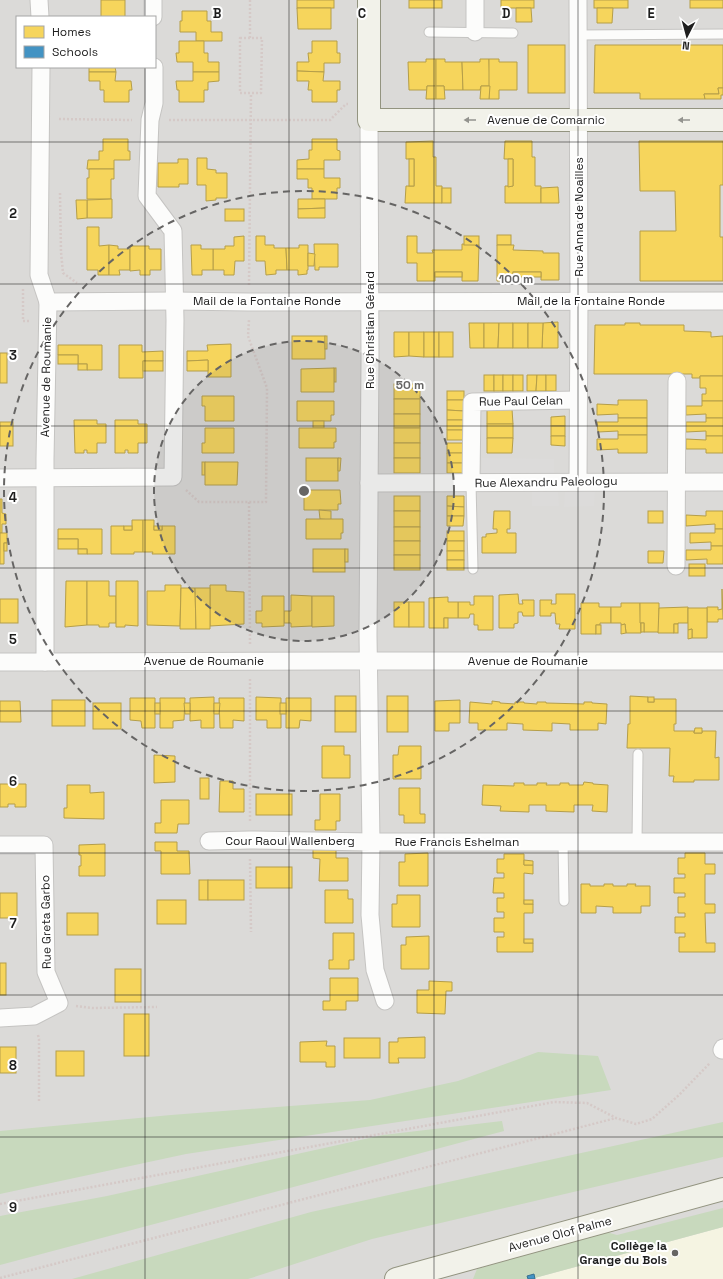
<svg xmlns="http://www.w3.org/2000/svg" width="723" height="1279" font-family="'Space Grotesk',sans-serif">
	<rect width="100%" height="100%" fill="#eceae6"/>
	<!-- residential -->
	<path fill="#dbdad8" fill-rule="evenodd" d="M0,0H723V1279H0ZM17,17H155V67H17Z"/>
	<!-- education -->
	<polygon fill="#f5f4e2" points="723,1227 723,1279 531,1279"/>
	<!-- forest -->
	<g fill="#c8d9bd">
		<polygon points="538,1052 598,1056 611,1090 186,1154 0,1194 0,1131 171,1115 370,1100 458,1081"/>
		<polygon points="502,1121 504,1131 0,1265 0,1216 107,1196 383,1135"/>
		<polygon points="723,1122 723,1157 372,1239 248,1279 72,1279 311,1212"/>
		<polygon points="723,1208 723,1227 531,1279 473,1279 477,1269 606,1232 617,1235"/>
	</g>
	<!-- parking -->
	<g fill="#dcdbda">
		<polygon points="610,128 719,128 719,133 610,134"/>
		<polygon points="482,458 554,459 554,474 482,473"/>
		<polygon points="595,490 594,506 564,507 565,491"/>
		<polygon points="532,491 558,491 559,506 532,506"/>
	</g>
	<!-- homes -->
	<g fill="#f6d55c" stroke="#b59e49">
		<rect x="101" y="0" width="24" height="17"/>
		<rect x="297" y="0" width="37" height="8"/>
		<rect x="409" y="0" width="33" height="8"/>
		<rect x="501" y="0" width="33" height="8"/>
		<rect x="594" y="0" width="34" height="8"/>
		<rect x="690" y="0" width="33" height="8"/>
		<polygon points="297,8 331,8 331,29 298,29"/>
		<polygon points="516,8 531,8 532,22 516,22"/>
		<polygon points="597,8 613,8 612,23 597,23"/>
		<polygon points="182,11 207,11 207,21 211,21 211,32 222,32 222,41 196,41 196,32 180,32 180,21 182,21"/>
		<polygon points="179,41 204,41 204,53 208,53 208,62 219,62 219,72 193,72 193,62 177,62 176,53 179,53"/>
		<polygon points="312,41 337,41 337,53 340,53 340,63 324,63 324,72 297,71 297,62 309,62 308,53 312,53"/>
		<rect x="528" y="45" width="37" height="48"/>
		<polygon points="595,45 723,45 723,88 718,88 719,94 704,94 705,99 640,99 640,93 594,93"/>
		<polygon points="426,59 436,59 436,86 427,86 427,90 409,90 408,62 426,62"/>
		<polygon points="436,59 445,59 445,62 462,62 463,90 444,90 444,86 436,86"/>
		<polygon points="480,59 489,59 490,86 481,86 480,90 463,90 462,62 480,62"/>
		<polygon points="489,59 499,59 499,62 517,62 517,90 499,90 499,99 489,99"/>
		<polygon points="89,67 115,67 116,72 89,72"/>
		<polygon points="297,71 324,72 323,81 340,81 340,90 337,90 337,102 312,102 312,90 308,90 309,81 297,81"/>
		<polygon points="89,72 116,72 115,81 131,81 132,90 129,90 129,102 104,102 104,90 100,90 100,81 89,81"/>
		<polygon points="193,72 219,72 219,81 208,82 208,90 204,90 204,102 179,102 179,90 177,90 176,81 193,81"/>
		<polygon points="427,86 436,86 436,99 426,99"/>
		<polygon points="436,86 444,86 445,99 436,99"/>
		<polygon points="481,86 490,86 489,99 480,99"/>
		<polygon points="718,88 723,88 723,95 721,95 721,99 705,99 704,94 719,94"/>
		<polygon points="103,139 128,139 128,151 130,151 130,160 114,160 114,169 87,169 88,160 99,160 99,151 103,151"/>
		<polygon points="312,139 337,139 337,150 340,151 340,160 324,160 324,169 297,169 297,160 309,159 309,150 312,150"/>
		<polygon points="433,141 433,157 436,157 436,186 442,186 442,203 405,203 406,186 414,186 414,159 406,159 406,142"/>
		<polygon points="505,141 532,141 532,157 535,157 535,186 541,186 541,203 505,203 505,186 513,186 513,159 504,159"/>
		<polygon points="639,141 723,141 723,185 720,185 720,237 723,237 723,281 640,281 640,231 676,231 675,191 640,191"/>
		<polygon points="197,158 207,158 207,169 216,170 216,173 227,173 227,198 216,198 216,200 206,201 206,185 197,185"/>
		<polygon points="178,159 188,159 188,184 179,184 179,187 158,187 158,163 178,163"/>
		<rect x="409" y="159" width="5" height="27"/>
		<polygon points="508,159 513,159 513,186 508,187"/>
		<polygon points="89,169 114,169 114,179 111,179 111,199 87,199 87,178 89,178"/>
		<polygon points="297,169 324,169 324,178 340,178 340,188 337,188 337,199 312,199 312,188 308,188 308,179 297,179"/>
		<polygon points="558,187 559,203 541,203 541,188"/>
		<rect x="442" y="188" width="9" height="15"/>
		<polygon points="112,199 112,218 87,218 87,200"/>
		<polygon points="298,199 325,199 325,208 298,209"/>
		<polygon points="76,200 87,200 87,218 77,219"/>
		<polygon points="325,208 325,218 298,218 298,209"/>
		<rect x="225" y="209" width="19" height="12"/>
		<polygon points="87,227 99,227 99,246 109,245 109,275 98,275 98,270 87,270"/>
		<rect x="497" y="235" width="14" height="10"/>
		<polygon points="244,236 244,261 235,261 234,275 224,275 224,270 213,270 213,249 225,249 225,246 234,246 234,237"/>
		<polygon points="256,236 265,236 265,245 274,245 274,248 286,248 287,270 276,270 276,274 266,275 265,261 256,261"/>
		<polygon points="407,236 417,236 417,253 433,253 432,250 462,250 462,244 479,245 478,281 462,281 462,272 435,272 435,281 417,281 417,263 407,263"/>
		<rect x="464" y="236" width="15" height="9"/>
		<polygon points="314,244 338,244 338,267 319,267 319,270 315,270"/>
		<polygon points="109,245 118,246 118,249 130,249 130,270 119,270 120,275 109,275"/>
		<polygon points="191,245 201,245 201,249 213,249 213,270 202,270 202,275 192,275"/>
		<polygon points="299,245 308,245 308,270 307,270 307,274 298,275 298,270 287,270 286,248 299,248"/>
		<polygon points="497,245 514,245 513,250 543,251 543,253 559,253 559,280 541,280 541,272 513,272 513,281 497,281"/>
		<polygon points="130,246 149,246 149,249 161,249 161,270 150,270 150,275 140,275 140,270 130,271"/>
		<polygon points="308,253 315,254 314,266 308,266"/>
		<rect x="435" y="272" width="27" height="5"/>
		<rect x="513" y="272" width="28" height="5"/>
		<polygon points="558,322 558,348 542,348 543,323"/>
		<polygon points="469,323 484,323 484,348 470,348"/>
		<polygon points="484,323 499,323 498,348 484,348"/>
		<polygon points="499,323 513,323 513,348 498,348"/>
		<rect x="513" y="323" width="15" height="25"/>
		<polygon points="528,323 543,323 542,348 528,348"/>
		<polygon points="625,323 640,323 640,325 684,325 684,331 711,332 711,337 723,336 723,376 700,376 700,378 692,378 692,374 594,374 595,325 625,325"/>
		<polygon points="394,332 409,332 409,356 394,357"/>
		<polygon points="409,332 424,332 424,357 409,356"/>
		<rect x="424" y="332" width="15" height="25"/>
		<rect x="439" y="332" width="14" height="25"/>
		<rect x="292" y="336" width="33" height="23"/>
		<rect x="325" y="336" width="2" height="13"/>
		<polygon points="231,344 231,377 208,377 208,360 187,361 187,351 208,351 207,345"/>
		<polygon points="58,345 102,345 102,370 87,370 87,364 78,364 78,355 58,355"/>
		<polygon points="119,345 142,345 142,352 163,351 163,361 143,361 143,378 119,378"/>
		<rect x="0" y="353" width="7" height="30"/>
		<rect x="58" y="355" width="20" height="9"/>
		<polygon points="208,360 208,371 187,371 187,361"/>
		<rect x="143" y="361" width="20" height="10"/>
		<rect x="78" y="364" width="9" height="6"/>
		<rect x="334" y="368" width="2" height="14"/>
		<polygon points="334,368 334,392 301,392 301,369"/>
		<rect x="484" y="375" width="10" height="16"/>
		<rect x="494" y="375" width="9" height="16"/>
		<rect x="503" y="375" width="10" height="16"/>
		<rect x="513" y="375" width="10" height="16"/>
		<polygon points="527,375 537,375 536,391 527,391"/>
		<polygon points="537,375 546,375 546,391 536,391"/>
		<rect x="546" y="375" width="10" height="16"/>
		<polygon points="700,376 723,376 723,401 702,401 702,394 706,394 706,388 700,388"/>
		<rect x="394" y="384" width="26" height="15"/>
		<rect x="447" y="391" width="17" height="9"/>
		<polygon points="202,396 234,396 234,421 205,421 205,406 202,406"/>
		<rect x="394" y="399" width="26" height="15"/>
		<polygon points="447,400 464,400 464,411 447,410"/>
		<polygon points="618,400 647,400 647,418 618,418 618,414 597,415 597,404 618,405"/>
		<polygon points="297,401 334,401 334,415 331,415 331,421 297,421"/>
		<polygon points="702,401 723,401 723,418 706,418 706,414 686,415 686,406 702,406"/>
		<polygon points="487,409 512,409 513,424 487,424"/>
		<polygon points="447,410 464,411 464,420 447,420"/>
		<rect x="394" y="414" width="26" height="14"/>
		<polygon points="565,416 565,426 551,426 551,417"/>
		<polygon points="618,418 647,418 647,435 618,435 618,431 598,432 597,422 618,422"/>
		<polygon points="706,418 723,418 723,436 706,436 706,431 686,432 686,422 706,422"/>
		<polygon points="74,420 97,420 97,424 106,424 106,443 97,443 97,453 87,453 87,450 84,450 84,453 75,453"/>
		<polygon points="115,420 138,420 138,424 147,424 147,443 138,443 138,453 128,453 128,450 125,450 125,453 115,453"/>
		<polygon points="447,420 464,420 463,430 447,430"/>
		<rect x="313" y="421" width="11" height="7"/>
		<rect x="0" y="422" width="13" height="24"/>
		<rect x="487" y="424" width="26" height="14"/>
		<rect x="551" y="426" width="14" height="10"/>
		<polygon points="205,428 234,428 234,453 202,453 202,443 205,443"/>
		<polygon points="299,428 336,428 336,442 334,442 334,448 299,448"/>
		<rect x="394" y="428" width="26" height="15"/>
		<rect x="447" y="430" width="16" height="10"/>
		<polygon points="618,435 647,435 647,453 618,453 618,449 597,450 597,439 618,439"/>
		<polygon points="551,436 565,436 565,446 551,445"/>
		<polygon points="706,436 723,436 723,453 706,453 706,449 686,449 686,439 706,440"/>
		<polygon points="487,438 513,438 512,453 487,453"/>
		<rect x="394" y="443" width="26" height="15"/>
		<rect x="447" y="443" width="17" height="10"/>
		<polygon points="447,453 464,453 463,463 447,463"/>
		<rect x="306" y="458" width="32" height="23"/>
		<polygon points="338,458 341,458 340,471 338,471"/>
		<rect x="394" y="458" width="26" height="15"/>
		<rect x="202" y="462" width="3" height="13"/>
		<polygon points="205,462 238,462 237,485 205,485"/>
		<polygon points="447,463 463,463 464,473 447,473"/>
		<polygon points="304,490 340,490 341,504 338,504 338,510 304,510"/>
		<rect x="394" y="496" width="26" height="15"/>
		<polygon points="447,496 464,496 464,507 447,506"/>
		<polygon points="0,499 2,499 2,513 6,514 6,524 2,524 2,533 0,533"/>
		<polygon points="447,506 464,507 464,516 447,516"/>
		<polygon points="319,510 331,511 331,520 320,519"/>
		<rect x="394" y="511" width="26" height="16"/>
		<polygon points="494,511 510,511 510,529 507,529 507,533 516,533 516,553 482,553 482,537 486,537 486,534 497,533 497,529 493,529"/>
		<rect x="648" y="511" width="15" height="12"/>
		<polygon points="706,511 723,511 723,529 715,529 715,524 686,526 686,515 706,516"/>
		<polygon points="447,516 464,516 463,526 447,526"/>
		<polygon points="306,519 343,519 343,533 341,533 341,539 306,539"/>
		<polygon points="132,520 143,520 143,552 134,552 134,554 111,554 111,526 124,526 124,530 132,530"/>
		<polygon points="143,520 154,520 154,530 162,530 162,526 175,526 175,554 152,554 153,552 143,552"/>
		<rect x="124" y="526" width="8" height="4"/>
		<rect x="154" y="526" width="8" height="4"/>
		<rect x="394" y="527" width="26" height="14"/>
		<polygon points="58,529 102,529 102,554 87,554 87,549 78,549 78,539 58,539"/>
		<polygon points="715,529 723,529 723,546 711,546 711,542 690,543 690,533 715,533"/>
		<rect x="447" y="531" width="17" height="10"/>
		<polygon points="0,533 7,533 7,543 4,543 4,564 0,564"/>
		<rect x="58" y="539" width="20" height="10"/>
		<rect x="394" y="541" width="26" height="14"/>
		<rect x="447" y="541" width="17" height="10"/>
		<rect x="4" y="543" width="3" height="8"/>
		<polygon points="711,546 723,546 723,564 707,564 707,559 686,560 686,550 711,550"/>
		<rect x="78" y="549" width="9" height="5"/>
		<rect x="313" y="549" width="32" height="23"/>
		<rect x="345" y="549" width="3" height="13"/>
		<rect x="447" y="551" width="17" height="9"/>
		<polygon points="648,551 664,551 663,563 648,563"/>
		<rect x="394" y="555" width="26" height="15"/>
		<rect x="447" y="560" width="17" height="10"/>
		<rect x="689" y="564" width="16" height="12"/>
		<polygon points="66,581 87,581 87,625 65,627"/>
		<polygon points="87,581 109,581 109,596 116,596 116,623 109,623 109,627 99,627 99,625 87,625"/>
		<polygon points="116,581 138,581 138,626 125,625 125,627 116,627"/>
		<polygon points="165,585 181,585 180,626 147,625 147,591 165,591"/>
		<polygon points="210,585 226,585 226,591 244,592 244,624 210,626"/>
		<polygon points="181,588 195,588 196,629 180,629"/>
		<polygon points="195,588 210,588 210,629 196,629"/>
		<polygon points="722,589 723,619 718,619 718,622 707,622 707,607 718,607 718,610 722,609"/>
		<polygon points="518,594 519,604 523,604 522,600 534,600 534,616 523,616 522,612 518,612 518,623 514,624 514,628 499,628 499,595"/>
		<polygon points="556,594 575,594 575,629 559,629 560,624 556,624 555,613 551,613 551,616 540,616 540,600 552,600 551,604 556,604"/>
		<polygon points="291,595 312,596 312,626 291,627 291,623 284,623 284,611 291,611"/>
		<polygon points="262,596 284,596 284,626 262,627 262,623 256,623 256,611 262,611"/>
		<polygon points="312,596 334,596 334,626 312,627"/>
		<polygon points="474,596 493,596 493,630 478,630 478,625 474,625 474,614 470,614 469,618 458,618 458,602 470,602 470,605 474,605"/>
		<polygon points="448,597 448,602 458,602 458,618 444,618 444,628 429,628 429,598"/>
		<rect x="0" y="599" width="18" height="24"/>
		<rect x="394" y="602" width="15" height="25"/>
		<rect x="409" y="602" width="15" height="25"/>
		<polygon points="581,603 599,603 599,607 611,607 611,623 600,623 600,625 596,625 596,634 581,634"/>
		<polygon points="621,603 640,603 641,633 626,633 625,624 621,625 621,623 611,623 611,607 621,607"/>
		<polygon points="640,603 659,603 659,632 644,632 644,623 640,623"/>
		<polygon points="688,607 688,623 678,623 678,624 674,624 674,633 658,633 659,608"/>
		<polygon points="688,608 707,608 707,638 692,638 692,629 688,630"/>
		<rect x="444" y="618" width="4" height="10"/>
		<rect x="641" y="623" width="3" height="9"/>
		<polygon points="625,624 626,633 621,634 621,625"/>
		<rect x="674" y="624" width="4" height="9"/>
		<rect x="596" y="625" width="5" height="9"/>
		<polygon points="692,629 692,638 688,639 688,630"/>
		<rect x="335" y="696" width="21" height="36"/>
		<rect x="387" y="696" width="21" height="36"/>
		<polygon points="630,696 648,697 648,702 654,702 654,699 676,699 676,724 674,724 674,731 694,731 694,733 702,733 702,731 716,731 715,758 719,757 719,780 694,780 694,782 673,782 674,776 669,776 670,748 627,748 628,724 630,724"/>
		<polygon points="214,697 214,728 201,728 201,720 190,721 190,698"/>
		<polygon points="256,697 281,698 281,728 267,728 267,720 256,720"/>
		<rect x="648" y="697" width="6" height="5"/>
		<polygon points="130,698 155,698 155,728 142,728 141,721 130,720"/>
		<polygon points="160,698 185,698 184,720 173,721 173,728 160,728"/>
		<polygon points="219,698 244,698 244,721 233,720 233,728 220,728"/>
		<polygon points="286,698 311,698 311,721 300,720 299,728 286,728"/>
		<rect x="52" y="700" width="33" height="26"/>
		<polygon points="460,700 460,723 449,723 449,731 435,731 435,701"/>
		<polygon points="0,701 20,701 21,722 0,722"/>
		<polygon points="492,701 500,702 500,703 515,704 515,702 524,702 524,703 537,704 537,702 546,702 546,703 584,704 584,702 592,702 592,703 607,704 606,724 598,723 598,730 570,730 570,724 552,723 552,731 523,730 523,724 507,723 507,730 478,730 478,723 469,723 470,702 492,704"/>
		<rect x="93" y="703" width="28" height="26"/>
		<rect x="155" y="703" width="5" height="11"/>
		<polygon points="184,703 190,703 190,714 185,714"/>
		<polygon points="214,703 220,703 219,714 214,714"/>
		<rect x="280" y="703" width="6" height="11"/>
		<polygon points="695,728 702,728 702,733 694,733"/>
		<polygon points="322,746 344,746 344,755 350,755 350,778 322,778"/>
		<polygon points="399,746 421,746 421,779 393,779 393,755 398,755"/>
		<polygon points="154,755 175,756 175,782 154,783"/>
		<rect x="200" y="778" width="9" height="21"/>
		<polygon points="220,781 233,781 233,789 244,789 244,812 219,812"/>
		<polygon points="584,782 593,783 593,784 608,785 607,812 592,811 593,805 574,805 574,812 546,811 546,805 529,805 529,812 500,811 501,806 482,805 483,785 514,786 514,783 524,783 524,785 537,785 537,783 547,783 546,785 560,785 560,783 569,783 569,785 583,785"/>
		<polygon points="0,784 26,784 26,807 15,807 15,804 8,804 8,807 0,807"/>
		<polygon points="67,785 90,785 90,793 104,792 104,819 64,818 64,808 67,808"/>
		<polygon points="399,788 420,788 420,814 425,814 425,823 404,823 404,815 399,815"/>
		<rect x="256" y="794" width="36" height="21"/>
		<polygon points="320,794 340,794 340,821 336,821 336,830 315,830 315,820 320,820"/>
		<polygon points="161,800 189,800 189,824 178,824 177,833 155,833 155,823 161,823"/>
		<polygon points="155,842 177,842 177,851 189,851 190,874 161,874 161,851 155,851"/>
		<polygon points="105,844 105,876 79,876 79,866 81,866 81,855 79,855 79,845"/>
		<polygon points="313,849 336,849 336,858 348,858 348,881 319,881 320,859 313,858"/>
		<polygon points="428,853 428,886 399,886 399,862 405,862 405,854"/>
		<polygon points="685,853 705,853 705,864 715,864 715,874 705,874 705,904 715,904 715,913 705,913 706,943 715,943 715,952 679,952 679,937 685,937 685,933 675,933 675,917 685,917 685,913 678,913 678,897 685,897 685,893 674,893 674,878 685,878 685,874 678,874 678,858 685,858"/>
		<polygon points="504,854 524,854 524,865 533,865 533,874 524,873 524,904 533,904 533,913 524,913 524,943 533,943 533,952 497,952 497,937 504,937 504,932 494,932 494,918 504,918 504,912 497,912 497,898 504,898 504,893 493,893 494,878 504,878 504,873 497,873 497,859 504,859"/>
		<polygon points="524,860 533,861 533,865 524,865"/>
		<rect x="256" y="867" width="36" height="21"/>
		<rect x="199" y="880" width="9" height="20"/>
		<rect x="208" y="880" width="36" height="20"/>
		<polygon points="581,884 590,884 590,886 604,886 604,884 613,884 613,886 627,886 627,884 636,884 635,886 650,886 650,906 641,906 641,913 613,913 613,907 596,906 596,913 581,913"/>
		<polygon points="325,890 348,890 348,899 353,899 353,923 325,923"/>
		<rect x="0" y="893" width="17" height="25"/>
		<polygon points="397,895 420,895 420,927 392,927 392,904 397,904"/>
		<rect x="157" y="900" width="29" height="24"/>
		<rect x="524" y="900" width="9" height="4"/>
		<rect x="67" y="913" width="31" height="22"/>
		<polygon points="333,933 354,933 354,960 349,960 349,969 329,969 329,960 333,960"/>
		<polygon points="429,936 429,969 401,969 401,945 406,945 406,937"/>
		<rect x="524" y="939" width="9" height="4"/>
		<rect x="0" y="963" width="6" height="32"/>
		<rect x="115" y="969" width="26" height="33"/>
		<polygon points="330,978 358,978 358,1001 346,1001 346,1010 323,1010 323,1001 330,1001"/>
		<polygon points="429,981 452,982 452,991 446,991 445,1014 417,1013 417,990 429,990"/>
		<rect x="124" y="1014" width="25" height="42"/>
		<polygon points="425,1037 425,1058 398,1058 399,1063 389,1063 389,1042 398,1042 398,1038"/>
		<rect x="344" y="1038" width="36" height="20"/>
		<polygon points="327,1041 326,1046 335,1046 335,1067 326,1067 326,1062 300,1062 300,1042"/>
		<rect x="0" y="1047" width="16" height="26"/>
		<rect x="56" y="1051" width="28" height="25"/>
	</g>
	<!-- schools -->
	<polygon fill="#4393c3" stroke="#387092" points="534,1274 535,1279 528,1279 527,1276"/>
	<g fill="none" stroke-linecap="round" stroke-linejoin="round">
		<!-- lane casing -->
		<g stroke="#c5c4c2" stroke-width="11">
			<g id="lane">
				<polyline points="429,32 513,33"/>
				<polyline points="578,35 723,34"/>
				<polyline points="471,483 473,569"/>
				<polyline points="563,842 564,901"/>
				<polyline points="637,843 638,754"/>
			</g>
		</g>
		<!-- street casing -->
		<g stroke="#c5c4c2" stroke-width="19">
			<g id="street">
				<polyline points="39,0 40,17"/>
				<polyline points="153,0 153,17"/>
				<polyline points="475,0 475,32"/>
				<polyline points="41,67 39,275 48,302 174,301 249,302 723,301"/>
				<polyline points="369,120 370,359 368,635 371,842 723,842"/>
				<polyline points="48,302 45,459 45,662 341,661 723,661"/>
				<polyline points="0,478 173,477 175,320 173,231 147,196 150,120 154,103 154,67"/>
				<polyline points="578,482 579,301 578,0"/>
				<polyline points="369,483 723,482"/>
				<polyline points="471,483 472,402 578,400"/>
				<polyline points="676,566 677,381"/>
				<polyline points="0,662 45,662"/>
				<polyline points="209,841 250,840 371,842 370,915 375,970 385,1001"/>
				<polyline points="0,845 44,845 46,972 59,1003 34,1016 0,1018"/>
				<polyline points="722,1050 723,1048"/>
			</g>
		</g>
		<!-- secondary casing -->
		<g stroke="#939480" stroke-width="24">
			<g id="secondary">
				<polyline points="369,0 369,120 723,120"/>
				<polyline points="396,1279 723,1189"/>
			</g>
		</g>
		<!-- path -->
		<g stroke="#d5c9c7" stroke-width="2.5" stroke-dasharray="2 2" stroke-linecap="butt">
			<polyline points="250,0 250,38"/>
			<polygon points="240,38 262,38 261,93 240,93"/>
			<polyline points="59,119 132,120"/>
			<polyline points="169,120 330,120 346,104 348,104"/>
			<polyline points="60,193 61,252 63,273 77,283"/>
			<polyline points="249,285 251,93"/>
			<polyline points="23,289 23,321 30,321"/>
			<polyline points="186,490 199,502 266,502 267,388 248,336 249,320"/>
			<polyline points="249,502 250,644"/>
			<polyline points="250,679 250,822"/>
			<polyline points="250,859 251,932"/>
			<polyline points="76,1006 92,1008 157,1007"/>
			<polyline points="38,1035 39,1039 39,1103"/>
			<polyline points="0,1204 554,1102 587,1103 616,1118 636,1124 652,1119 679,1095 710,1063"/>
			<polyline points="0,1278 616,1118"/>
		</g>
		<!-- lane -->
		<use href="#lane" stroke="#fcfcfb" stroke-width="9"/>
		<!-- street -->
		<use href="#street" stroke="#fcfcfb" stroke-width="17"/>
		<!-- secondary -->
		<use href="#secondary" stroke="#f2f2ea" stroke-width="22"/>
	</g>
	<!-- one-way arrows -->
	<defs><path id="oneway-solid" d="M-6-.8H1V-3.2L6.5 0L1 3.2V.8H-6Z"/></defs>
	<g fill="#93938e">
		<use href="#oneway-solid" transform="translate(470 120) rotate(-180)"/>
		<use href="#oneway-solid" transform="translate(684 120) rotate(180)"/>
	</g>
	<!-- grid -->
	<path fill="none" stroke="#1e1e1e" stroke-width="1" stroke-opacity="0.55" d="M145,0V17M289,0V1279M434,0V1279M578,0V1279M145,67V1279M0,142H723M0,284H723M0,426H723M0,568H723M0,711H723M0,853H723M0,995H723M0,1137H723"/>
	<!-- distance rings -->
	<circle cx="304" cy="491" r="150" fill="#666564" fill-opacity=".12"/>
	<g fill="none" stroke="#666564" stroke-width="2" stroke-dasharray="7 5">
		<circle cx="304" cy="491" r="150"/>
		<circle cx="304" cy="491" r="300"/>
	</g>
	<!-- markers -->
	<circle fill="#666564" stroke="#fff" stroke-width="1.5" cx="675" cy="1253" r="4"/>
	<g text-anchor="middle" stroke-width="4" stroke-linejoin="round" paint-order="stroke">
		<!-- street labels -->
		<g font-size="12" fill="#1e1e1e" stroke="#fff">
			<text x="546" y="124">Avenue de Comarnic</text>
			<text transform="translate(579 217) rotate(-90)" y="4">Rue Anna de Noailles</text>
			<text x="267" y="305">Mail de la Fontaine Ronde</text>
			<text x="591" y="305">Mail de la Fontaine Ronde</text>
			<text transform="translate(370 330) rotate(-90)" y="4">Rue Christian Gérard</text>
			<text transform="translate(46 377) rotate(-89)" y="4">Avenue de Roumanie</text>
			<text transform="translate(521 401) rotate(-1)" y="4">Rue Paul Celan</text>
			<text transform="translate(546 482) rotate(-1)" y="4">Rue Alexandru Paleologu</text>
			<text x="204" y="665">Avenue de Roumanie</text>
			<text x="528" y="665">Avenue de Roumanie</text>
			<text x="290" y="845">Cour Raoul Wallenberg</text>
			<text x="457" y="846">Rue Francis Eshelman</text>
			<text transform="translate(46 922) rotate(-91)" y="4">Rue Greta Garbo</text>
			<text transform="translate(560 1234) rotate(-15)" y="4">Avenue Olof Palme</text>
		</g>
		<!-- poi labels -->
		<g font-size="12" font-weight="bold" fill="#1e1e1e" stroke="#fff" text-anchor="end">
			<text x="667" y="1250">Collège la<tspan x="667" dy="14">Grange du Bois</tspan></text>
		</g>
	</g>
	<g font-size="13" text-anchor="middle" font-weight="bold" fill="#1e1e1e" stroke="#fff" stroke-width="4" stroke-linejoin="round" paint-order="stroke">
		<text x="217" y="18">B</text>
		<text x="362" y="18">C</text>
		<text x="506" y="18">D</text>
		<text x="651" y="18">E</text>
		<text x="13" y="218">2</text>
		<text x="13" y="360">3</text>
		<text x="13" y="502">4</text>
		<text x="13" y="644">5</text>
		<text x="13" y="786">6</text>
		<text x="13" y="928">7</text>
		<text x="13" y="1070">8</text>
		<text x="13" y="1212">9</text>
	</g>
	<circle cx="304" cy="491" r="6" fill="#666564" stroke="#fff" stroke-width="2"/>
	<g font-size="12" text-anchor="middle" font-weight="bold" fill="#666564" stroke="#fff" stroke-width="4" stroke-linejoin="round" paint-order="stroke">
		<text x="516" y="283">100 m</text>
		<text x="410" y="389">50 m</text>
	</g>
	<!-- legend -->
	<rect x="16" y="16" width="140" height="52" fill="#ffffff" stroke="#a5a5a5"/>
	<rect x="24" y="26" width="20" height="12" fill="#f6d55c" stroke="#a5a5a5"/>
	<text x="52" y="36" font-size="12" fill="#1e1e1e">Homes</text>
	<rect x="24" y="46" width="20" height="12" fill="#4393c3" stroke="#a5a5a5"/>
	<text x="52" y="56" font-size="12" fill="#1e1e1e">Schools</text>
	<!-- north arrow -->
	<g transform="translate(687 36) rotate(186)" stroke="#ffffff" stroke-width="3" paint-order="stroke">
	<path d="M0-3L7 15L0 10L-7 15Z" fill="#1e1e1e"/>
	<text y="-6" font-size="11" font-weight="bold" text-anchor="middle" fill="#1e1e1e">N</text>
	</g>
</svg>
